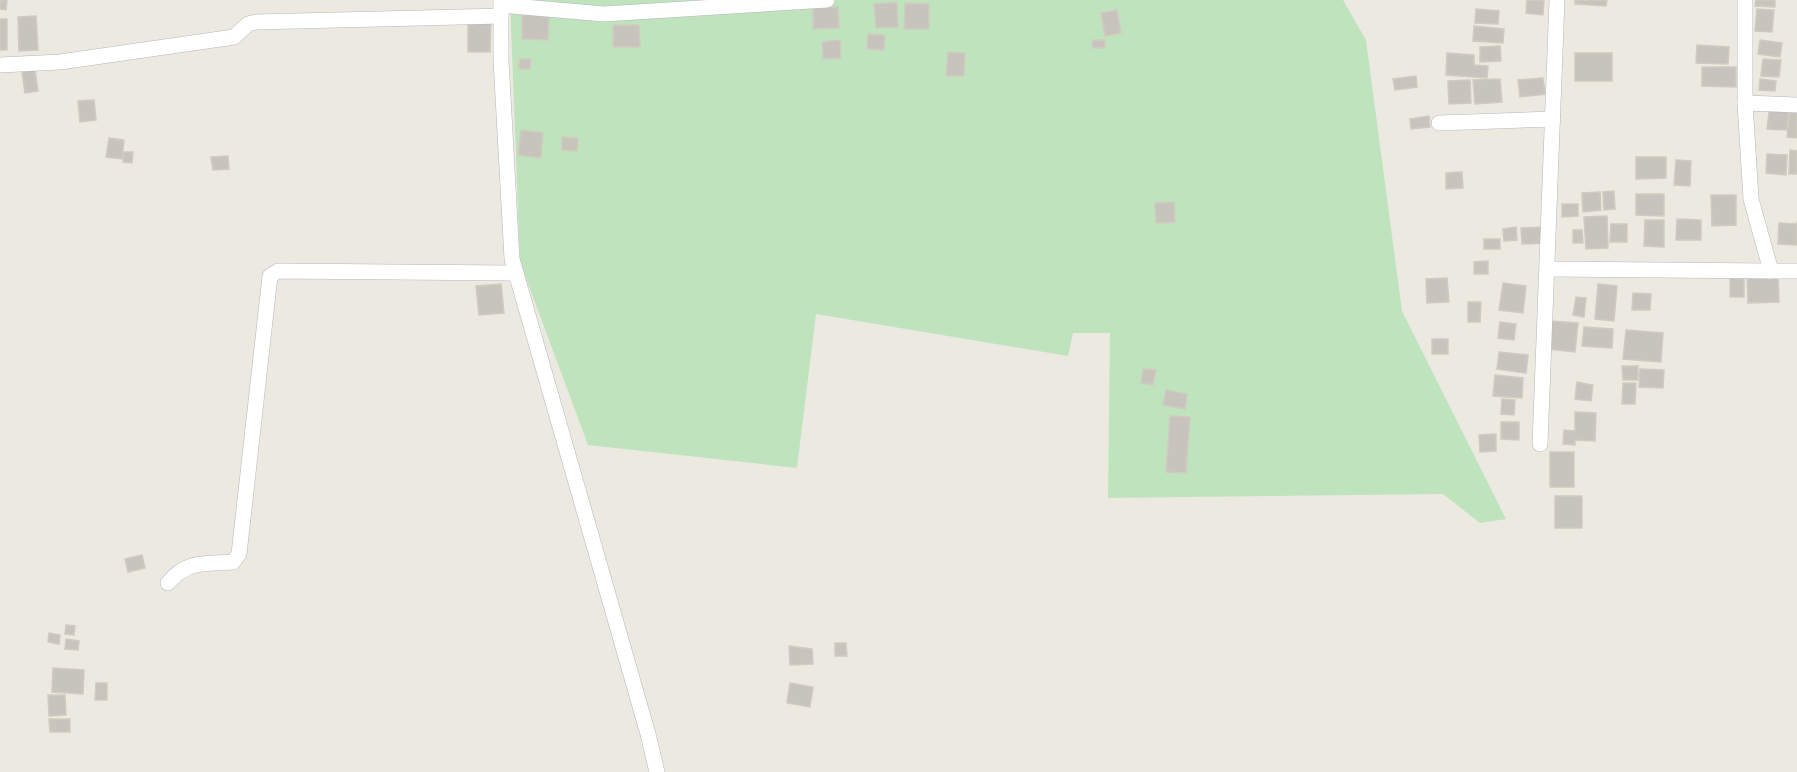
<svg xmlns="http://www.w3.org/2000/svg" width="1797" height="772" font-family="'Public Sans',sans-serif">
	<rect width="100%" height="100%" fill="#ece9e1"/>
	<!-- green -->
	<polygon fill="#bfe4bd" points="510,0 1343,0 1366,40 1402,311 1506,519 1480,523 1443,494 1108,498 1110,333 1073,333 1068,356 816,314 797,468 588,445 520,262"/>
	<!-- building -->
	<g fill="#c7c4be" stroke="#d1cbbf" stroke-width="1.5">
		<polygon points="0,0 7,0 6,10 0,9"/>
		<polygon points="1527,0 1544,0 1543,15 1526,13"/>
		<polygon points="1575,0 1607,0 1606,6 1575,4"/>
		<polygon points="1756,0 1775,0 1775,7 1755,6"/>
		<polygon points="897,2 898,27 876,28 874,4"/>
		<polygon points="905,3 929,4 929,29 904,29"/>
		<polygon points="838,7 839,28 813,29 813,8"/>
		<polygon points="1476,9 1499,11 1498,24 1475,23"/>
		<polygon points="1757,9 1774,10 1772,32 1755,31"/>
		<polygon points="1117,10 1121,33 1105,36 1101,13"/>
		<polygon points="522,15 549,16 548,40 522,39"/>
		<polygon points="36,16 38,50 19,51 18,17"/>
		<polygon points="468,18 491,19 490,52 468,52"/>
		<rect x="0" y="19" width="7" height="31"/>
		<polygon points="613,25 639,25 640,47 613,47"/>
		<polygon points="1474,26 1504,29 1503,43 1473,41"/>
		<polygon points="868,34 885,35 884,50 867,49"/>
		<polygon points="840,40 841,58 823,59 822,42"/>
		<polygon points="1093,40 1105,40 1105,48 1092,48"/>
		<polygon points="1760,40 1782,43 1780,57 1758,54"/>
		<polygon points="1697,45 1729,47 1728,64 1696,63"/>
		<polygon points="1500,46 1501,61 1480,62 1480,47"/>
		<polygon points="948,52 965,53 964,76 946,76"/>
		<polygon points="1447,53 1474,55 1474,65 1488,66 1487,78 1446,75"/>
		<rect x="1575" y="53" width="37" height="28"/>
		<polygon points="519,59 531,59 530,69 519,69"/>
		<polygon points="1763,59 1781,60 1779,77 1761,76"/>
		<polygon points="1702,67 1736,67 1736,87 1702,86"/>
		<polygon points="35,70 38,91 25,93 22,72"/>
		<polygon points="1416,76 1417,87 1395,90 1393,79"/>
		<polygon points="1543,78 1545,94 1520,97 1518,80"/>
		<polygon points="1500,79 1502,102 1475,104 1473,80"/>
		<polygon points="1760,79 1776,81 1775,91 1759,90"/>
		<polygon points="1470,80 1471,103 1449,104 1448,81"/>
		<polygon points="94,100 96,120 80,122 78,101"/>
		<polygon points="1770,105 1789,107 1787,130 1767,129"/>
		<polygon points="1790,110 1797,110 1797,138 1787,137"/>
		<polygon points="1429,116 1430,127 1411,129 1410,119"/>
		<polygon points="521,130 543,133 541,158 518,155"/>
		<polygon points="562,137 578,138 577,151 562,150"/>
		<polygon points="109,138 124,140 122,159 106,157"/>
		<polygon points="1790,150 1797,151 1797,174 1789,174"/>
		<polygon points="124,152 133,152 132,163 123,162"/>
		<polygon points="1767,154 1787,155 1786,175 1766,173"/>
		<polygon points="228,156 229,169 213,170 211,157"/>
		<polygon points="1636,157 1666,157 1666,178 1636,179"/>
		<polygon points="1676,160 1691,161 1690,186 1674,185"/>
		<polygon points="1462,172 1463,188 1446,189 1446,173"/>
		<polygon points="1614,191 1615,209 1604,210 1603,192"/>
		<polygon points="1600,192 1601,210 1583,212 1582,193"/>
		<polygon points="1636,194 1664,194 1664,216 1636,215"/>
		<polygon points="1711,195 1736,195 1736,225 1712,226"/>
		<polygon points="1174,202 1175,222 1156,223 1155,203"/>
		<polygon points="1562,204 1578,204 1578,216 1562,217"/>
		<polygon points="1607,216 1608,248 1586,249 1584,217"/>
		<polygon points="1677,219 1701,220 1701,240 1676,240"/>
		<polygon points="1645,220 1664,220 1664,247 1644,246"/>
		<polygon points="1797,221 1797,245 1778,244 1779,223 1797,224"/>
		<polygon points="1611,224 1627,224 1627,242 1610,242"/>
		<polygon points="1516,227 1517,240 1504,241 1503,229"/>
		<polygon points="1545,227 1546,243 1522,244 1521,228"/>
		<polygon points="1573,230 1582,230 1583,243 1573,243"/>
		<rect x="1484" y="239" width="16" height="10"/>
		<polygon points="1488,261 1488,274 1474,274 1474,262"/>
		<polygon points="1778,273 1779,302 1748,303 1747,274"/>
		<polygon points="1447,278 1449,302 1427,303 1426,279"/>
		<polygon points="1730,278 1744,279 1744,297 1730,297"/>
		<polygon points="1503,283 1526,286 1523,313 1499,310"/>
		<polygon points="501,284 504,313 479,315 476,286"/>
		<polygon points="1598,284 1617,286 1614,321 1595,319"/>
		<polygon points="1633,293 1651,294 1650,310 1632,310"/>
		<polygon points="1576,297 1586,298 1584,317 1573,315"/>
		<polygon points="1468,302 1481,302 1480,322 1468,322"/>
		<polygon points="1550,321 1578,323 1575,352 1548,349"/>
		<polygon points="1500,322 1516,324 1514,340 1498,338"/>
		<polygon points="1584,327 1613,329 1612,348 1582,346"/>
		<polygon points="1626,330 1663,333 1661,362 1623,359"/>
		<rect x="1432" y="339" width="16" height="15"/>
		<polygon points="1499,352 1528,355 1526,373 1497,369"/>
		<polygon points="1622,366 1638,366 1638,380 1623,380"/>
		<polygon points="1143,369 1156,370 1153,385 1141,383"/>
		<polygon points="1640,369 1664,370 1663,388 1639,387"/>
		<polygon points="1495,375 1523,378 1522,398 1493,396"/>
		<polygon points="1577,382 1593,385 1591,401 1575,399"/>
		<polygon points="1623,383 1636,383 1635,404 1622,404"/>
		<polygon points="1166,390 1187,394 1185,409 1163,405"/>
		<polygon points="1502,399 1515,400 1514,415 1501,414"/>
		<polygon points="1575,412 1596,413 1595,441 1575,440 1575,445 1563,444 1564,430 1575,431"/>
		<polygon points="1170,416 1190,417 1186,473 1166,472"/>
		<polygon points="1501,422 1519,422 1519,440 1501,439"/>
		<polygon points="1496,434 1496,451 1480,452 1479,435"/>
		<rect x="1550" y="452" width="24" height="35"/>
		<rect x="1555" y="496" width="27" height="32"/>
		<polygon points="142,555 145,568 128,572 125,559"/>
		<polygon points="66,625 75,626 74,635 65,634"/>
		<polygon points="49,633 60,635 59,644 48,642"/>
		<polygon points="66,639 79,641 78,650 65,649"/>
		<polygon points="835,643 846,643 847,656 835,656"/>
		<polygon points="789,646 812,649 813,664 790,665"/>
		<polygon points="53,668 84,670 83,694 52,692"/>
		<polygon points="96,683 107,683 107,700 95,700"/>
		<polygon points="790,683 813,687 810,707 787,703"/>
		<polygon points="48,695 65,695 66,715 49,716"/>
		<polygon points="49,719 70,719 70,732 50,732"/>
	</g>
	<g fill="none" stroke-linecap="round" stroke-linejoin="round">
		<!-- minor casing -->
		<g stroke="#b4b7bc" stroke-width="16">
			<g id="minor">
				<polyline points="501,0 501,60 512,259 648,734 657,772"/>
				<polyline points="1745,0 1745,103 1751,199 1771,271 1797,271"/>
				<polyline points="501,5 604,14 827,0"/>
				<polyline points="0,65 60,62 234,37 248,24 256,22 501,16"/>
				<polyline points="1745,103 1797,105"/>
				<polyline points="1439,123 1553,119"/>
				<polyline points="1548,269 1771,271"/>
				<polyline points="1540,444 1557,0"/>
				<path d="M168,583C187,560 205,564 233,562L239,554L270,276L278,271L516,273"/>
			</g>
		</g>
		<!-- minor -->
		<use href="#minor" stroke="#fff" stroke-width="15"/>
	</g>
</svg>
